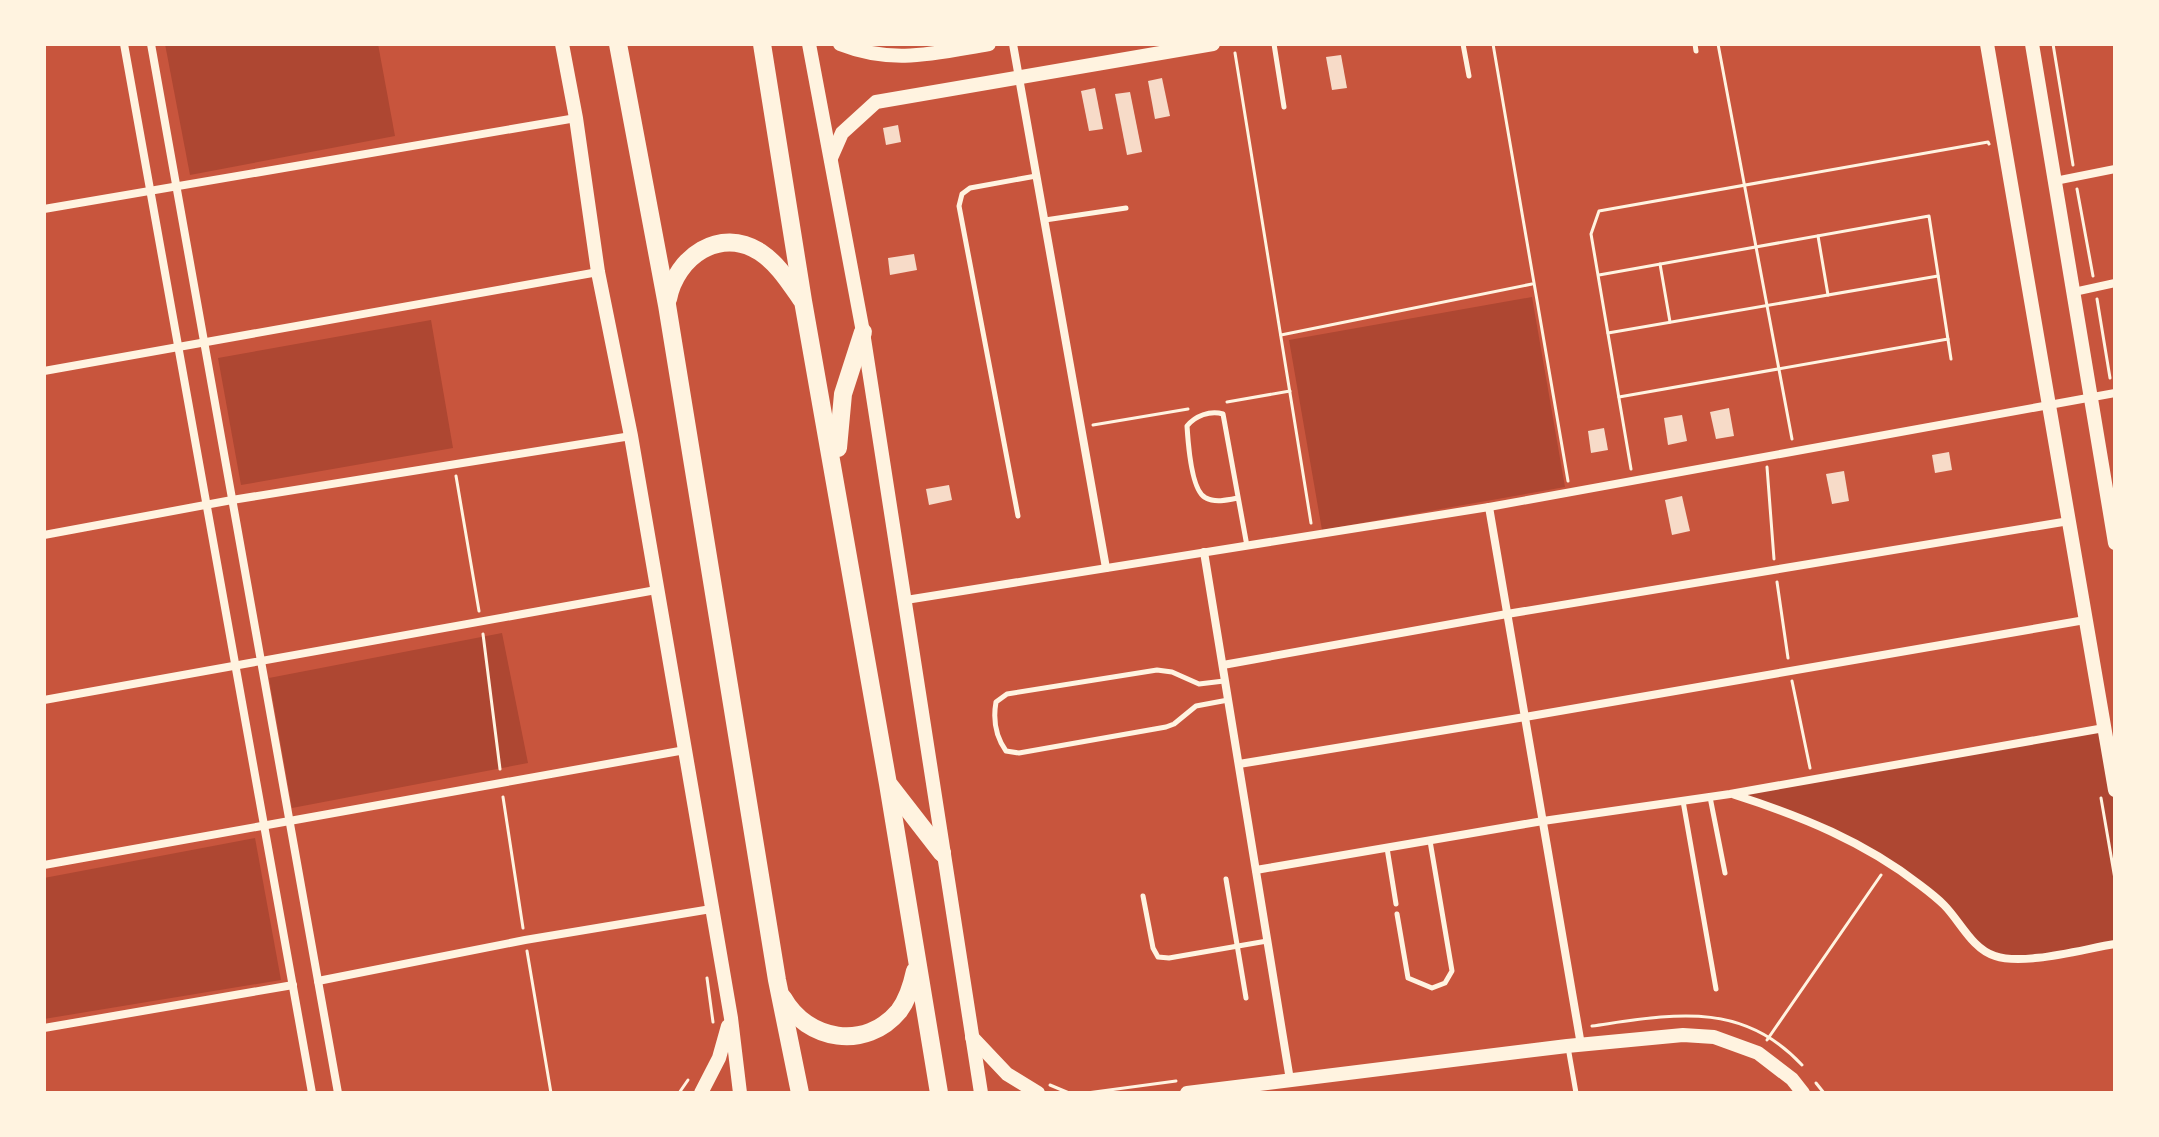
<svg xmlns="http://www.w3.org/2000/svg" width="2159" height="1137" font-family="'Roboto Condensed',sans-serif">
	<rect width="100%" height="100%" fill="#c8553d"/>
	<!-- green -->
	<g fill="#ae4732">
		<polygon points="165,44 378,44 395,136 190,175"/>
		<polygon points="1532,297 1565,487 1322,530 1289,340"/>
		<polygon points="431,320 453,448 241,485 218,358"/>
		<polygon points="502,633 528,763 292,808 269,678"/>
		<polygon points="2104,728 2115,790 2115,944 2014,961 1991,956 1919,884 1826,828 1730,794"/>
		<polygon points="255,838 281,980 44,1019 44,878"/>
	</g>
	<!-- building -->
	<g fill="#f7dbc8">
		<polygon points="1341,55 1347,88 1332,90 1326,57"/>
		<polygon points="1162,78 1170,116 1155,119 1148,81"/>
		<polygon points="1095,88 1103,129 1089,131 1081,91"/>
		<polygon points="1130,92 1142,152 1127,155 1115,94"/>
		<polygon points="898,125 901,142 886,145 883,128"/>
		<polygon points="914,254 917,270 890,275 888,258"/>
		<polygon points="1729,408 1734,436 1716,439 1710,412"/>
		<polygon points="1682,415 1687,441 1668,445 1664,418"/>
		<polygon points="1604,428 1608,450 1591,453 1588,431"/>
		<polygon points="1949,452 1952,470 1935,473 1932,455"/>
		<polygon points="1844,471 1849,501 1832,504 1826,474"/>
		<polygon points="949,485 952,500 929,505 926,489"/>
		<polygon points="1682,496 1690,531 1672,535 1665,500"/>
	</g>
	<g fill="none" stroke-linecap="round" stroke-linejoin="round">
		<!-- path -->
		<g stroke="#fff3e0" stroke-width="3">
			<polyline points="1493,44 1568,481"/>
			<polyline points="1718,44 1792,439"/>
			<polyline points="2053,44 2073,165"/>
			<polyline points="1235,53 1311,523"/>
			<polyline points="2077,189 2093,276"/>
			<polyline points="1818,236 1828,295"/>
			<polyline points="1660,264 1670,322"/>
			<polyline points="1599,275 1929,216 1951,359"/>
			<polyline points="2097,299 2110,378"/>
			<polyline points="1608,333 1938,276"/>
			<polyline points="1281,335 1532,284"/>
			<polyline points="1619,397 1948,339"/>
			<polyline points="1227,402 1290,391"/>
			<polyline points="1093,425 1188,409"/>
			<polyline points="1767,467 1774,559"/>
			<polyline points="1631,469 1591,234 1599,211 1988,142 1989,144"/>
			<polyline points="456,476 479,611"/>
			<polyline points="1777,582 1788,658"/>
			<polyline points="483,634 500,769"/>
			<polyline points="1792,681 1810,768"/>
			<polyline points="503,797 523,928"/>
			<polyline points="2101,798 2115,879"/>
			<polyline points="527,951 551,1093"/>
			<polyline points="707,978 713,1022"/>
			<path d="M1592,1026C1670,1015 1741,999 1802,1065"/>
			<polyline points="1767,1040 1881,875"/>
			<polyline points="1816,1083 1824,1093"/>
			<polyline points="1050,1085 1069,1093"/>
			<polyline points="679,1093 688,1080"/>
			<polyline points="1087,1093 1176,1081"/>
		</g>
		<!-- service -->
		<g stroke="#fff3e0" stroke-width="5">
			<polyline points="1274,44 1284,107"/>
			<polyline points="1463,44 1469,76"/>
			<polyline points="1695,44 1696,51"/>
			<polyline points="1045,220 1126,208"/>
			<path d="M1238,498C1228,500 1215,503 1206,498C1191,492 1188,442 1187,426C1195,416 1210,410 1223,414L1247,546"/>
			<polyline points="1018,516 959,206 962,194 970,188 1036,176"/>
			<path d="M1224,681L1199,684L1172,672L1157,670L1007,694L996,702C993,719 996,737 1006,751L1019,753L1166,727L1174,724L1196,706L1228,700"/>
			<polyline points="1710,797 1725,873"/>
			<polyline points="1683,801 1716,989"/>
			<polyline points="1387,848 1396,904"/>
			<polyline points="1226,879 1246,998"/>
			<polyline points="1143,896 1153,948 1158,957 1169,958 1267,941"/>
			<polyline points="1397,914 1408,978 1432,988 1445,983 1452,971 1430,841"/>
			<polyline points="1568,1047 1576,1093"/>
		</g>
		<!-- minor -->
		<g stroke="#fff3e0" stroke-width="8">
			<polyline points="124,44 312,1093"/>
			<polyline points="151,44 338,1093"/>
			<polyline points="1013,44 1106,568"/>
			<polyline points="2055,181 2115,169"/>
			<polyline points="44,209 576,118"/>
			<polyline points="2074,292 2115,283"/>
			<polyline points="44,371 598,272"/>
			<polyline points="1489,507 1581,1045"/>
			<polyline points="44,535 232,500 631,436"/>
			<polyline points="1204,552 1290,1080"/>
			<polyline points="906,600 1489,507 2115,393"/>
			<polyline points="1223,665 1507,614 2069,521"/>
			<polyline points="44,700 656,590"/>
			<polyline points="1239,764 1525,717 2085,620"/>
			<path d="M1735,795C1801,816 1865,842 1920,885C1928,891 1937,898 1944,905C1960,921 1972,949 1995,956C2024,966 2083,949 2115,944"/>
			<polyline points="44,865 685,750"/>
			<polyline points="1256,870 1543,821 1730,794 2104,728"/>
			<polyline points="318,981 525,940 711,909"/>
			<polyline points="44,1028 293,985"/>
		</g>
		<!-- tertiary -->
		<g stroke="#fff3e0" stroke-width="14">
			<polyline points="562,44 576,118 598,272 631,436 685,750 731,1018 740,1093"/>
			<polyline points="809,44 863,332 981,1093"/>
			<path d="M840,44C893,65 935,53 989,44"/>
			<polyline points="1987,44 2115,790"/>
			<polyline points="2032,44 2115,543"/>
			<polyline points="831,158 842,133 876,102 1213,44"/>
			<polyline points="972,1037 1007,1074 1038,1093"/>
			<polyline points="701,1093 719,1058 728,1026"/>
			<polyline points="1187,1093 1567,1046 1683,1035 1714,1037 1758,1053 1792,1079 1803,1093"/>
		</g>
		<!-- trunk -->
		<g stroke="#fff3e0" stroke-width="18">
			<polyline points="618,44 667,305 777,980 800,1093"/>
			<polyline points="762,44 803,301 888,784 939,1093"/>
			<path d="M668,299C676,257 720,226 760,252C778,264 789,282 801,299"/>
			<polyline points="838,448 843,394 863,332"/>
			<polyline points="890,786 942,853"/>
			<path d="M783,998C807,1041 866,1051 899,1011C908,999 912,985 915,971"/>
		</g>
	</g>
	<!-- border -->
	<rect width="2159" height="1137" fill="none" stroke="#fff3e0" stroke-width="92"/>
</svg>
